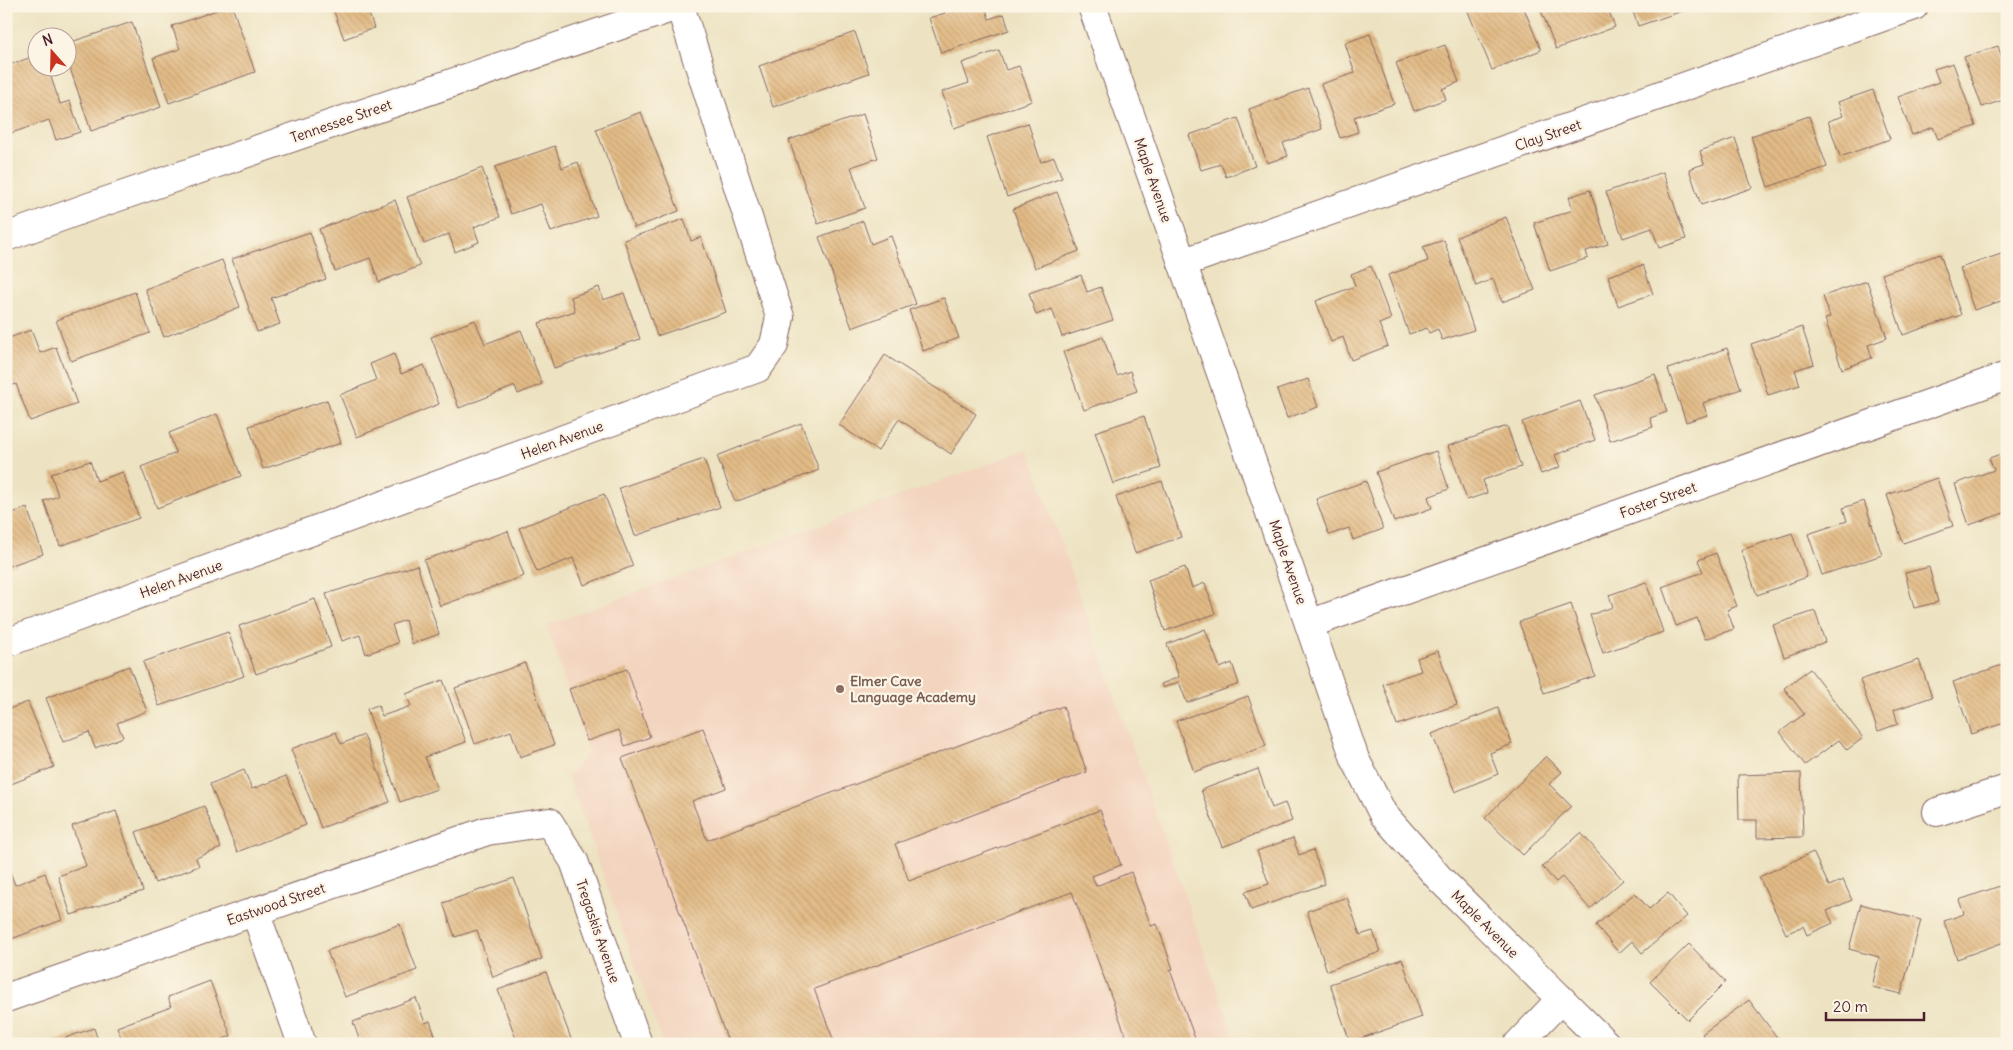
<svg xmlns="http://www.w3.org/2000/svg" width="2013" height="1050" font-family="Delius,sans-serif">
	<defs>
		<pattern id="building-back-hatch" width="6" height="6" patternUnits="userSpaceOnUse" patternTransform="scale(1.25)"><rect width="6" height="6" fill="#e2bb86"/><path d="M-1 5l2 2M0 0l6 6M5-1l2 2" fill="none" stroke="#c3a074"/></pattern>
	</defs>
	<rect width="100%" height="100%" fill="#fcf5e5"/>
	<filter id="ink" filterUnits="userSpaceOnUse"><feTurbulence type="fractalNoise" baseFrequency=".02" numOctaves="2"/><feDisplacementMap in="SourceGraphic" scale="10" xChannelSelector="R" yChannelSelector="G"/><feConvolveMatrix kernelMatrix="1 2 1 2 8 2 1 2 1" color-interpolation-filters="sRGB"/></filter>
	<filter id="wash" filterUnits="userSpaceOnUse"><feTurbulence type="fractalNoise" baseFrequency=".0096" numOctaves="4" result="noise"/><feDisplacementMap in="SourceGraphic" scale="20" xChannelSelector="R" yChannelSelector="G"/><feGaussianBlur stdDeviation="1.12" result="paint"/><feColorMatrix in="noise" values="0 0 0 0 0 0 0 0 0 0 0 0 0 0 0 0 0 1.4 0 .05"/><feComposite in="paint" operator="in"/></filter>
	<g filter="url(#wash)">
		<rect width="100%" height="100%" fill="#ede3c2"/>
		<!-- built -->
		<polygon fill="#f3d4bf" points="1028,449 1237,1044 663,1044 568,776 588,753 547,625"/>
		<g id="blocks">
			<!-- building -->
			<g fill="url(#building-back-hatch)">
				<polygon points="228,6 232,6 255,72 169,103 153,58 180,49 172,26"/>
				<polygon points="340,6 371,6 367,8 374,28 344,39 333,9"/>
				<polygon points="943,6 985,6 989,19 1004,14 1009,30 941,53 929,18 945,13"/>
				<polygon points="1473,6 1523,6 1541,50 1492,70 1467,9"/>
				<polygon points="1546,6 1607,6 1615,27 1556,49 1540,8"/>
				<polygon points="1631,6 1687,6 1688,9 1638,26"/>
				<polygon points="132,22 161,107 91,131 68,62 68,43"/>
				<polygon points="855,32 869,73 773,107 759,66"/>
				<polygon points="1370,34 1394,104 1354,117 1358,132 1340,138 1321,84 1355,73 1345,43"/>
				<polygon points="1445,45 1459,82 1442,89 1446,99 1414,111 1396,63"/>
				<polygon points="1998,46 2002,58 2007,57 2007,99 1982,107 1964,57"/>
				<polygon points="999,50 1006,70 1019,66 1032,101 954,128 942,92 969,83 962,63"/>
				<polygon points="38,55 38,68 48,68 60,104 70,101 80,132 56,140 49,120 6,135 6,66"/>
				<polygon points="1953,63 1976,126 1938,139 1933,127 1912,135 1898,97 1939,82 1934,69"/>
				<polygon points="1308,88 1322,129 1283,143 1288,156 1267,163 1249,109"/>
				<polygon points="1873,90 1890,139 1840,157 1828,121 1843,116 1838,102"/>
				<polygon points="641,112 679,211 634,228 596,129"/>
				<polygon points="863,114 878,158 851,167 865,208 818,224 789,140"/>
				<polygon points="1809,116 1827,167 1768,187 1751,136"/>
				<polygon points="1238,118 1255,166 1226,177 1221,164 1201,170 1189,135"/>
				<polygon points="1028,123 1041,162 1054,157 1062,178 1007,197 987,137"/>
				<polygon points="1735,138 1752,188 1701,205 1689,169 1704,164 1700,151"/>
				<polygon points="555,146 562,168 578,162 597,216 551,232 541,204 511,214 495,167"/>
				<polygon points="482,168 500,217 474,227 479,242 455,252 449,234 424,244 407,197"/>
				<polygon points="1663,172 1686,239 1659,248 1652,228 1623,238 1606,192"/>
				<polygon points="1590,190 1608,244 1586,251 1588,258 1550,271 1534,223 1573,210 1569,197"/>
				<polygon points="1057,192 1079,251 1035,268 1013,209"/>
				<polygon points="395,200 420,266 379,282 370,258 335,271 319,229"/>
				<polygon points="1506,217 1535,290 1502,302 1493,279 1476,286 1457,237"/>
				<polygon points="684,219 691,241 701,237 726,312 657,336 624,240"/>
				<polygon points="863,221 871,244 891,236 916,304 852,328 819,237"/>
				<polygon points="310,232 326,279 271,298 280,324 257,332 232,259"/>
				<polygon points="1444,240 1474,330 1442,340 1438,329 1429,333 1427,328 1409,334 1388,275 1428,261 1423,247"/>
				<polygon points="2007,252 2007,299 1974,310 1960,268"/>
				<polygon points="1940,254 1961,315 1903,335 1882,274"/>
				<polygon points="222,260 240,307 164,337 145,289"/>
				<polygon points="1643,265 1653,294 1618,306 1608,276"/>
				<polygon points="1371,266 1391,319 1379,324 1388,346 1351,360 1343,337 1331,342 1316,301 1355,286 1351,274"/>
				<polygon points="1081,275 1087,292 1101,287 1113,320 1062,337 1052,309 1036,315 1029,293"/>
				<polygon points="1867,281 1887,338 1868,345 1872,358 1842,369 1825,319 1830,317 1823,296"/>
				<polygon points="599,287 603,300 624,293 640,339 554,368 539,323 575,311 571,297"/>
				<polygon points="135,292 150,333 71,361 56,320"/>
				<polygon points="944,298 959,338 923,351 909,310"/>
				<polygon points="475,320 485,344 521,330 542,384 518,394 515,386 459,408 431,337"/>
				<polygon points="1802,327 1814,364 1795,370 1800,385 1768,395 1751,344"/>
				<polygon points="31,330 40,353 56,347 77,404 30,421 16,384 6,388 6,339"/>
				<polygon points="1103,337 1117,376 1130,371 1137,391 1084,410 1063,352"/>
				<polygon points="1727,348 1741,389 1703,403 1707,415 1686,422 1668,369"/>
				<polygon points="394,354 401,374 424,365 439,404 357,437 340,395 376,380 370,364"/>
				<polygon points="885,355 976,414 951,454 899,419 878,451 839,425"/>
				<polygon points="1655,374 1667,412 1650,418 1653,427 1610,441 1595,395"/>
				<polygon points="1308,379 1318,407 1287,418 1277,390"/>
				<polygon points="327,400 341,443 263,469 249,426"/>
				<polygon points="1580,401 1595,440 1555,455 1560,467 1541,474 1522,422"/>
				<polygon points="217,414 241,476 157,508 141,467 176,453 169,433"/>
				<polygon points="1144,416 1161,468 1113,484 1095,432"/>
				<polygon points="801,423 819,470 735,502 717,456"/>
				<polygon points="1507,426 1521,467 1483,480 1487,493 1467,500 1448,446"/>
				<polygon points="1436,451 1449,489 1428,497 1432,508 1394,522 1376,472"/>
				<polygon points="2007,452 2007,512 1969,525 1955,484 1994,470 1989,458"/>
				<polygon points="704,459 720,507 635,536 619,488"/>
				<polygon points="90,461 97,481 123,472 139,518 60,546 44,501 58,496 51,474"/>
				<polygon points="1937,478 1953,526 1903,543 1887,495"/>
				<polygon points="1162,481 1181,537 1135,553 1116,497"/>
				<polygon points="1366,481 1383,529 1353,540 1349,528 1329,535 1316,499"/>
				<polygon points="604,494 633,566 584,585 573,558 537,572 519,528"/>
				<polygon points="1864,501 1882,555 1822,575 1808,534 1847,521 1843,508"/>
				<polygon points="27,508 43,554 6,567 6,515"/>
				<polygon points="508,531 524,576 440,606 424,560"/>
				<polygon points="1792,533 1807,577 1757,595 1741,550"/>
				<polygon points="1716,553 1737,606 1727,610 1734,629 1705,639 1697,618 1676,626 1662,587 1703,572 1698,560"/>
				<polygon points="417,565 439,634 412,644 405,620 392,625 398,643 366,654 360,635 342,641 326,594"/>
				<polygon points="1185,567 1192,588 1205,583 1215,614 1165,631 1148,580"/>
				<polygon points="1929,567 1938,602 1914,608 1905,573"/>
				<polygon points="1646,582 1663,632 1603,653 1590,615 1613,607 1609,595"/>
				<polygon points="315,599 331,647 256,674 239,626"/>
				<polygon points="1571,604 1595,676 1544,693 1519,622"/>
				<polygon points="1815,611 1825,642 1784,657 1773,625"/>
				<polygon points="1205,629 1220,668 1232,663 1239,684 1187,703 1179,682 1163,688 1161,684 1179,677 1167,644"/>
				<polygon points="228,632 244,676 159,706 143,662"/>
				<polygon points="1438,651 1457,705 1397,725 1383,684 1421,671 1417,658"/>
				<polygon points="1919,660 1932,697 1894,710 1898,724 1878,731 1860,680"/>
				<polygon points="525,663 554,745 520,757 511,731 475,744 455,688"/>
				<polygon points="2002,665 2007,678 2007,722 1971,734 1953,682"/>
				<polygon points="129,666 147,711 117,723 123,737 95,748 89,732 63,742 46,698"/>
				<polygon points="627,669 650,737 625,746 619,730 587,741 569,689"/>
				<polygon points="1810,669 1863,738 1847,750 1839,740 1805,765 1780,732 1804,714 1784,688"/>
				<polygon points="443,680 466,742 425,757 437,789 400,802 367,709 378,705 382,716 411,706 406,694"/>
				<polygon points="1248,696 1266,746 1194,772 1176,721"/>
				<polygon points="28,702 54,767 6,786 6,710"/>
				<polygon points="1063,706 1087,772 895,844 909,881 1100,810 1121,865 1092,876 1096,886 1131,872 1151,926 1157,924 1173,969 1170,970 1197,1044 1129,1044 1072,892 814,989 835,1044 729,1044 622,758 703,728 726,788 692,801 707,840"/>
				<polygon points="1498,708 1512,744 1490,753 1498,774 1455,792 1432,734"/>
				<polygon points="336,732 341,744 364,735 390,802 321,828 291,749"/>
				<polygon points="1546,756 1562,772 1549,784 1571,806 1523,855 1485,818"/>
				<polygon points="1258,769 1272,808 1285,803 1292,821 1222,847 1201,790"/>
				<polygon points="244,770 252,789 286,776 306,825 237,852 210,784"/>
				<polygon points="1801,773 1803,837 1757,838 1757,820 1739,820 1738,775"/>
				<polygon points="204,806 221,848 196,858 199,866 155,883 136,832"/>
				<polygon points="116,811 143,891 71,915 58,876 86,866 72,826"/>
				<polygon points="1581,833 1623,880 1590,909 1562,877 1556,882 1542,867"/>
				<polygon points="1293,838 1299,855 1313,850 1325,884 1251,910 1245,892 1269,884 1257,851"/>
				<polygon points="1813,852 1829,886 1843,880 1852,900 1827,911 1833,923 1807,935 1803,926 1786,934 1759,877"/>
				<polygon points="6,862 15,885 45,873 62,920 6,941"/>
				<polygon points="514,878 542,959 493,977 477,930 455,937 443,903"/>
				<polygon points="2000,886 2007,907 2007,941 1957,959 1944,921 1964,914 1959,900"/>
				<polygon points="1635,893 1649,909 1668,893 1687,916 1642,953 1632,941 1619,953 1596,925"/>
				<polygon points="1347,897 1360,935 1373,931 1380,952 1327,971 1307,911"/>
				<polygon points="1861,904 1921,920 1901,994 1872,987 1879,957 1849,949"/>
				<polygon points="400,924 417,970 345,997 327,951"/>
				<polygon points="1689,944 1726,982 1688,1020 1650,982"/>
				<polygon points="1402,959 1422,1017 1350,1042 1330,984"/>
				<polygon points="546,972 573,1044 518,1044 498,990"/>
				<polygon points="210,981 231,1036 211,1044 124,1044 117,1027 171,1007 168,997"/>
				<polygon points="416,998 425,1023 430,1021 438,1044 361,1044 353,1022"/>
				<polygon points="1749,1000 1782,1044 1709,1044 1702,1034"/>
				<polygon points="94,1028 99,1044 50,1044 50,1043"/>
			</g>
		</g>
	</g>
	<g filter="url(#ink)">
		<use href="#blocks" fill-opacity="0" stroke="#836460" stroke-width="1"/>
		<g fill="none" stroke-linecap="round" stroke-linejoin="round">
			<!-- street casing -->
			<g stroke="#836460" stroke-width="30">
				<g id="street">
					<polyline points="1182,263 1914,6"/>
					<polyline points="1309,624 2007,376"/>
					<polyline points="6,643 758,368 774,345 780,317 680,6"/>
					<polyline points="1937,812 2007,789"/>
					<polyline points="255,911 302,1044"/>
					<polyline points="6,998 487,831 549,822 574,861 638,1044"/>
					<polyline points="1518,1044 1561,999"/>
				</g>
			</g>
			<!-- secondary casing -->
			<g stroke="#836460" stroke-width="30">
				<g id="secondary">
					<polyline points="1092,6 1309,624 1355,759 1383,814 1439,878 1606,1044"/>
					<polyline points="6,237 89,207 677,6"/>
				</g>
			</g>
			<!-- street -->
			<use href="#street" stroke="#fff" stroke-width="28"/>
			<!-- secondary -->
			<use href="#secondary" stroke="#fff" stroke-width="28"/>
		</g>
	</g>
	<!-- markers -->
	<circle fill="#8d6e63" stroke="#fcf5e5" stroke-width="2" cx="840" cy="689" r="5"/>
	<g text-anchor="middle" stroke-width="4.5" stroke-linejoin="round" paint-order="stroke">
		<!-- street labels -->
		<g font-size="14" fill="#4a1f2b" stroke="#fcf5e5">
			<text transform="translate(341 121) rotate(-19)" y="5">Tennessee Street</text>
			<text transform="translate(1548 135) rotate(-19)" y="5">Clay Street</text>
			<text transform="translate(1153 180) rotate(71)" y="5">Maple Avenue</text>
			<text transform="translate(562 440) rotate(-20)" y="5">Helen Avenue</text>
			<text transform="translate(1658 500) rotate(-20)" y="5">Foster Street</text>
			<text transform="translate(1288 562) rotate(71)" y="5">Maple Avenue</text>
			<text transform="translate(181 579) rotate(-20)" y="5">Helen Avenue</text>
			<text transform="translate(276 904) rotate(-19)" y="5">Eastwood Street</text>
			<text transform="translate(1485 924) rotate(45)" y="5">Maple Avenue</text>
			<text transform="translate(598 931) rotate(71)" y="5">Tregaskis Avenue</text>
		</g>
		<!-- education labels -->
		<g font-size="14" font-weight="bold" fill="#785e54" stroke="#fcf5e5" text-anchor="start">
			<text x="850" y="686">Elmer Cave<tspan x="850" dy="16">Language Academy</tspan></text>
		</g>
	</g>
	<!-- margin -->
	<rect width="2013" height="1050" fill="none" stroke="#fcf5e5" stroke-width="25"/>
	<!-- north arrow -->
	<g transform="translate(52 52) rotate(340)"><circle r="24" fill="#fcf5e5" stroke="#b59f9b"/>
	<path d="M0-4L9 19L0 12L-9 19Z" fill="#c8321e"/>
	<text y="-8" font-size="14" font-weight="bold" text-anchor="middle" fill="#4a1f2b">N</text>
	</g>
	<!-- scale -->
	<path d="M1826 1012v8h98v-8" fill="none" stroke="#4a1f2b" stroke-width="2.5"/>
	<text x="1833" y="1012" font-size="15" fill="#4a1f2b" stroke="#fcf5e5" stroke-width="4" paint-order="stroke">20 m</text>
</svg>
